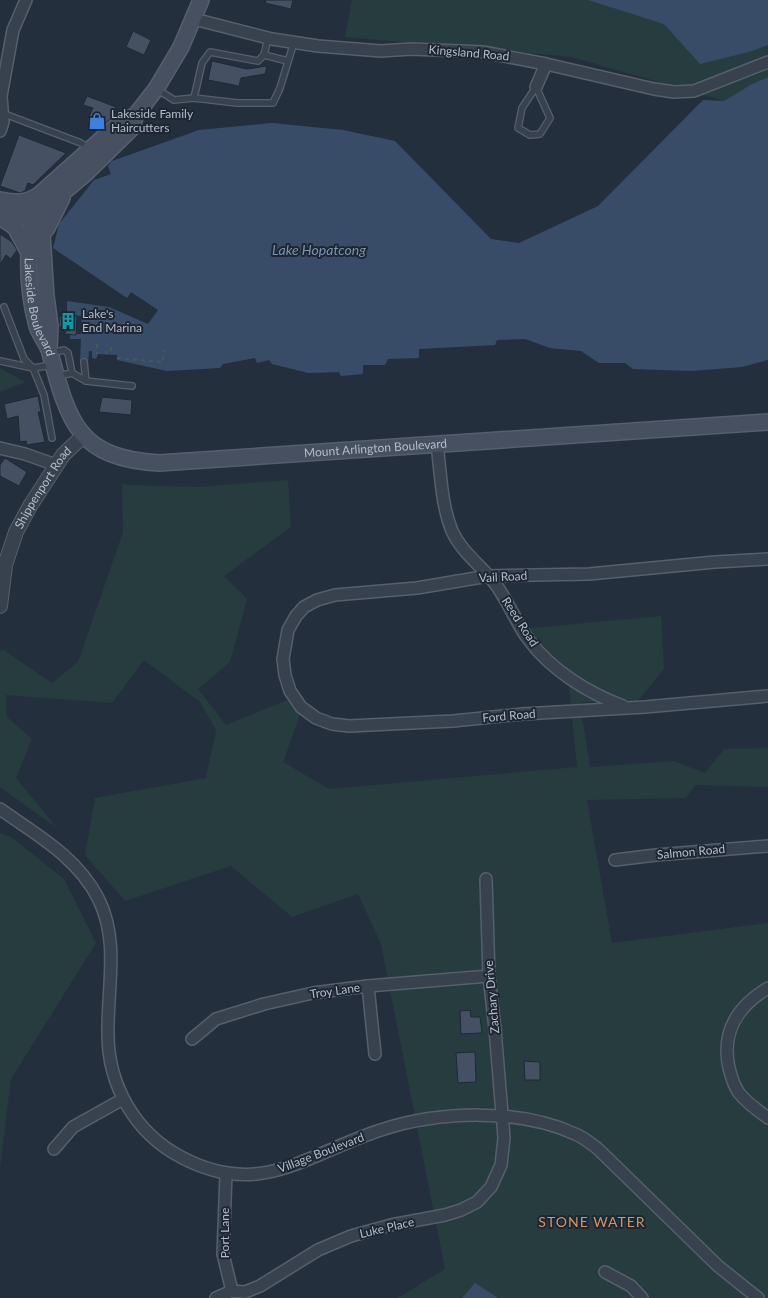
<svg xmlns="http://www.w3.org/2000/svg" width="768" height="1298" font-family="Lato,sans-serif">
	<rect width="100%" height="100%" fill="#242f3e"/>
	<!-- green -->
	<g fill="#263c3f">
		<polygon points="352,0 768,0 768,77 752,84 724,101 572,57 345,37"/>
		<polygon points="0,368 25,382 0,392"/>
		<polygon points="288,480 291,527 224,576 247,599 230,662 198,689 226,725 287,700 300,715 283,762 329,789 577,767 568,676 522,629 661,616 664,669 636,703 580,702 590,767 674,761 705,773 724,749 768,748 768,787 695,785 686,798 587,800 612,943 768,923 768,1298 398,1298 445,1269 381,944 358,894 292,917 231,866 125,901 85,855 95,798 206,778 216,730 200,702 144,660 112,703 6,695 7,717 32,739 16,778 57,828 0,787 0,652 2,649 52,683 78,662 123,532 122,483 128,485 197,487"/>
		<polygon points="0,833 11,837 64,879 96,943 11,1079 0,1168"/>
	</g>
	<!-- water -->
	<g fill="#394c67">
		<polygon points="588,0 768,0 768,45 749,52 700,64 664,24"/>
		<polygon points="768,77 768,360 742,367 692,371 633,369 625,363 599,363 581,351 550,348 525,339 497,340 495,345 419,349 419,358 388,359 385,365 363,365 363,374 341,376 339,372 308,373 272,364 269,360 257,363 255,358 223,364 220,368 167,371 117,360 117,355 98,354 96,359 92,358 92,351 89,351 88,363 80,362 81,339 70,339 70,334 81,334 82,316 67,315 67,301 109,307 148,324 158,310 131,292 127,298 53,248 59,224 94,180 111,174 108,166 112,161 199,130 272,123 343,130 395,141 491,239 519,243 598,206 703,100 724,101 752,84"/>
		<polygon points="475,1283 498,1298 462,1298"/>
	</g>
	<!-- building -->
	<g fill="#455162" stroke="#1f2835">
		<polygon points="266,0 293,0 291,9 265,3"/>
		<polygon points="133,31 151,40 144,55 126,47"/>
		<polygon points="212,61 247,69 267,66 265,74 241,78 239,86 208,80"/>
		<polygon points="87,96 116,107 111,118 101,127 87,121 93,108 83,105"/>
		<polygon points="19,135 66,153 33,185 28,183 25,191 20,193 0,186"/>
		<polygon points="0,234 12,242 17,250 11,259 6,255 0,265"/>
		<polygon points="60,315 77,316 76,335 65,334 66,327 59,327"/>
		<polygon points="38,396 41,412 38,412 45,442 27,445 26,441 20,442 18,416 7,419 4,404"/>
		<polygon points="102,397 132,400 131,415 99,412"/>
		<polygon points="5,458 27,472 19,486 0,476 0,465"/>
		<polygon points="470,1010 471,1017 480,1017 482,1033 461,1034 460,1011"/>
		<polygon points="475,1052 476,1082 458,1083 456,1053"/>
		<polygon points="524,1061 540,1062 540,1080 525,1080"/>
	</g>
	<g fill="none" stroke-linecap="round" stroke-linejoin="round">
		<!-- service casing -->
		<g stroke="#565f6c" stroke-width="8">
			<g id="service">
				<polyline points="264,55 288,61"/>
				<polygon points="536,87 550,118 540,134 530,135 518,128 522,108"/>
				<polyline points="158,90 174,100 194,98 237,103 273,103 280,88 294,42"/>
				<polyline points="194,98 202,63 210,52 258,61 264,55 268,38"/>
				<polyline points="2,113 81,143 90,149"/>
				<polyline points="4,307 24,359 33,368 53,365"/>
				<polyline points="50,353 64,350 68,353 72,373 57,376"/>
				<polyline points="0,361 33,368 44,395 52,438"/>
				<polyline points="84,362 86,381"/>
				<polyline points="72,373 86,381 132,386"/>
			</g>
		</g>
		<!-- minor casing -->
		<g stroke="#565f6c" stroke-width="14">
			<g id="minor">
				<polyline points="194,19 272,39 318,46 381,51 411,49 483,52 546,64 654,89 674,92 694,91 768,62"/>
				<polyline points="536,87 546,64"/>
				<polyline points="0,131 3,122 1,96 13,30 26,0"/>
				<path d="M437,445C441,474 441,504 452,531C461,551 479,564 493,581C507,598 515,621 528,639C551,670 588,693 623,706"/>
				<polyline points="0,448 25,454 56,465"/>
				<polyline points="768,559 715,562 589,574 488,576 417,588 335,595 317,600 304,607 296,616 288,630 283,659 285,675 290,691 301,707 316,718 332,724 349,726 453,721 523,714 645,707 768,696"/>
				<path d="M0,809C37,835 77,857 98,898C120,941 107,988 108,1034C108,1085 135,1133 181,1157C261,1200 308,1153 381,1130C439,1111 519,1108 575,1134C583,1137 590,1143 597,1148L718,1266L758,1298"/>
				<polyline points="615,860 656,855 768,846"/>
				<polyline points="368,986 375,1054"/>
				<path d="M768,988C738,1006 721,1031 729,1068C731,1076 734,1086 739,1093C747,1103 757,1110 768,1118"/>
				<polyline points="192,1039 216,1019 264,1004 313,993 368,986 489,976"/>
				<polyline points="54,1149 73,1127 123,1099"/>
				<polyline points="226,1174 223,1254 232,1291"/>
				<polyline points="605,1272 631,1286 642,1298"/>
				<polyline points="216,1298 232,1291 245,1292 260,1286 318,1250 351,1236 391,1225 445,1215 461,1210 477,1202 491,1187 501,1165 504,1138 495,1029 489,976 486,879"/>
			</g>
		</g>
		<!-- tertiary casing -->
		<g stroke="#565f6c" stroke-width="16">
			<g id="tertiary">
				<path id="s1" d="M0,606L5,565L16,532L30,506L63,455L84,435"/>
			</g>
		</g>
		<!-- secondary casing -->
		<g stroke="#565f6c" stroke-width="18">
			<g id="secondary">
				<path d="M0,200C16,203 25,204 39,195L123,120L135,116"/>
				<path id="s2" d="M30,201C30,215 32,229 31,243C31,247 29,250 29,254C28,277 31,304 37,326C40,336 48,344 50,353C69,423 78,458 159,463L768,422"/>
				<polyline points="34,213 42,234 46,296 50,326 49,349"/>
				<polyline points="0,215 25,217 42,210 85,174 133,127 135,116 156,89 181,47 201,0"/>
				<polyline points="0,217 15,227 28,251"/>
				<polyline points="42,234 47,228 62,198"/>
			</g>
		</g>
		<!-- path -->
		<g stroke="#44595c" stroke-width="2" stroke-dasharray="4 4" stroke-linecap="butt">
			<polyline points="82,319 128,324 127,333"/>
			<polyline points="97,344 97,354"/>
			<polyline points="111,347 111,355"/>
			<polyline points="106,354 107,345"/>
			<polyline points="117,358 163,362 164,350"/>
		</g>
		<!-- service -->
		<use href="#service" stroke="#38414e" stroke-width="5.5"/>
		<!-- minor -->
		<use href="#minor" stroke="#38414e" stroke-width="11"/>
		<!-- tertiary -->
		<use href="#tertiary" stroke="#38414e" stroke-width="14"/>
		<!-- secondary -->
		<use href="#secondary" stroke="#465061" stroke-width="15"/>
	</g>
	<!-- icons -->
	<defs>
		<g id="shop-bare" transform="scale(1.35)"><path d="M-5-2.5h2.3a2.7 3.5 0 0 1 5.4 0H5L5.5 6h-11ZM-1.5-2.5h3a1.5 2.3 0 0 0-3 0Z" fill="#3f7fe0" stroke="#1d2633" stroke-width="2.5" paint-order="stroke"/></g>
		<g id="building-bare" transform="scale(1.35)"><path d="M-4-6H4V6H1V3H-1V6H-4ZM-2.5-4.3h1.7v1.8h-1.7ZM.8-4.3h1.7v1.8H.8ZM-2.5-1h1.7V.8h-1.7ZM.8-1h1.7V.8H.8Z" fill="#0f9aa8" stroke="#1d2633" stroke-width="2.5" paint-order="stroke"/></g>
	</defs>
	<g fill-rule="evenodd">
		<use href="#shop-bare" x="97" y="121"/>
		<use href="#building-bare" x="68" y="321"/>
	</g>
	<g text-anchor="middle" stroke-width="4" stroke-linejoin="round" paint-order="stroke">
		<!-- street labels -->
		<g font-size="12" fill="#b4bcc9" stroke="#1d2633">
			<text transform="translate(469 53) rotate(5)" y="4">Kingsland Road</text>
			<text dy="4" stroke="none"><textPath href="#s2" startOffset="108">Lakeside Boulevard</textPath></text>
			<text dy="4" stroke="none"><textPath href="#s2" startOffset="545">Mount Arlington Boulevard</textPath></text>
			<text dy="4" stroke="none"><textPath href="#s1" startOffset="128">Shippenport Road</textPath></text>
			<text transform="translate(503 577) rotate(-3)" y="4">Vail Road</text>
			<text transform="translate(520 622) rotate(57)" y="4">Reed Road</text>
			<text transform="translate(509 716) rotate(-5)" y="4">Ford Road</text>
			<text transform="translate(691 852) rotate(-5)" y="4">Salmon Road</text>
			<text transform="translate(335 991) rotate(-8)" y="4">Troy Lane</text>
			<text transform="translate(492 997) rotate(-95)" y="4">Zachary Drive</text>
			<text transform="translate(321 1153) rotate(-21)" y="4">Village Boulevard</text>
			<text transform="translate(387 1228) rotate(-13)" y="4">Luke Place</text>
			<text transform="translate(225 1233) rotate(-90)" y="4">Port Lane</text>
		</g>
		<!-- poi labels -->
		<g font-size="12" fill="#b4bcc9" stroke="#1d2633" text-anchor="start">
			<text x="111" y="118">Lakeside Family<tspan x="111" dy="14">Haircutters</tspan></text>
			<text x="82" y="318">Lake's<tspan x="82" dy="14">End Marina</tspan></text>
		</g>
		<!-- water labels -->
		<g font-size="14" font-style="italic" fill="#7c92b1" stroke="#1d2633">
			<text x="319" y="255">Lake Hopatcong</text>
		</g>
		<!-- neighbourhood labels -->
		<g font-size="14" letter-spacing="1" fill="#d59563" stroke="#1d2633">
			<text x="592" y="1227">STONE WATER</text>
		</g>
	</g>
</svg>
